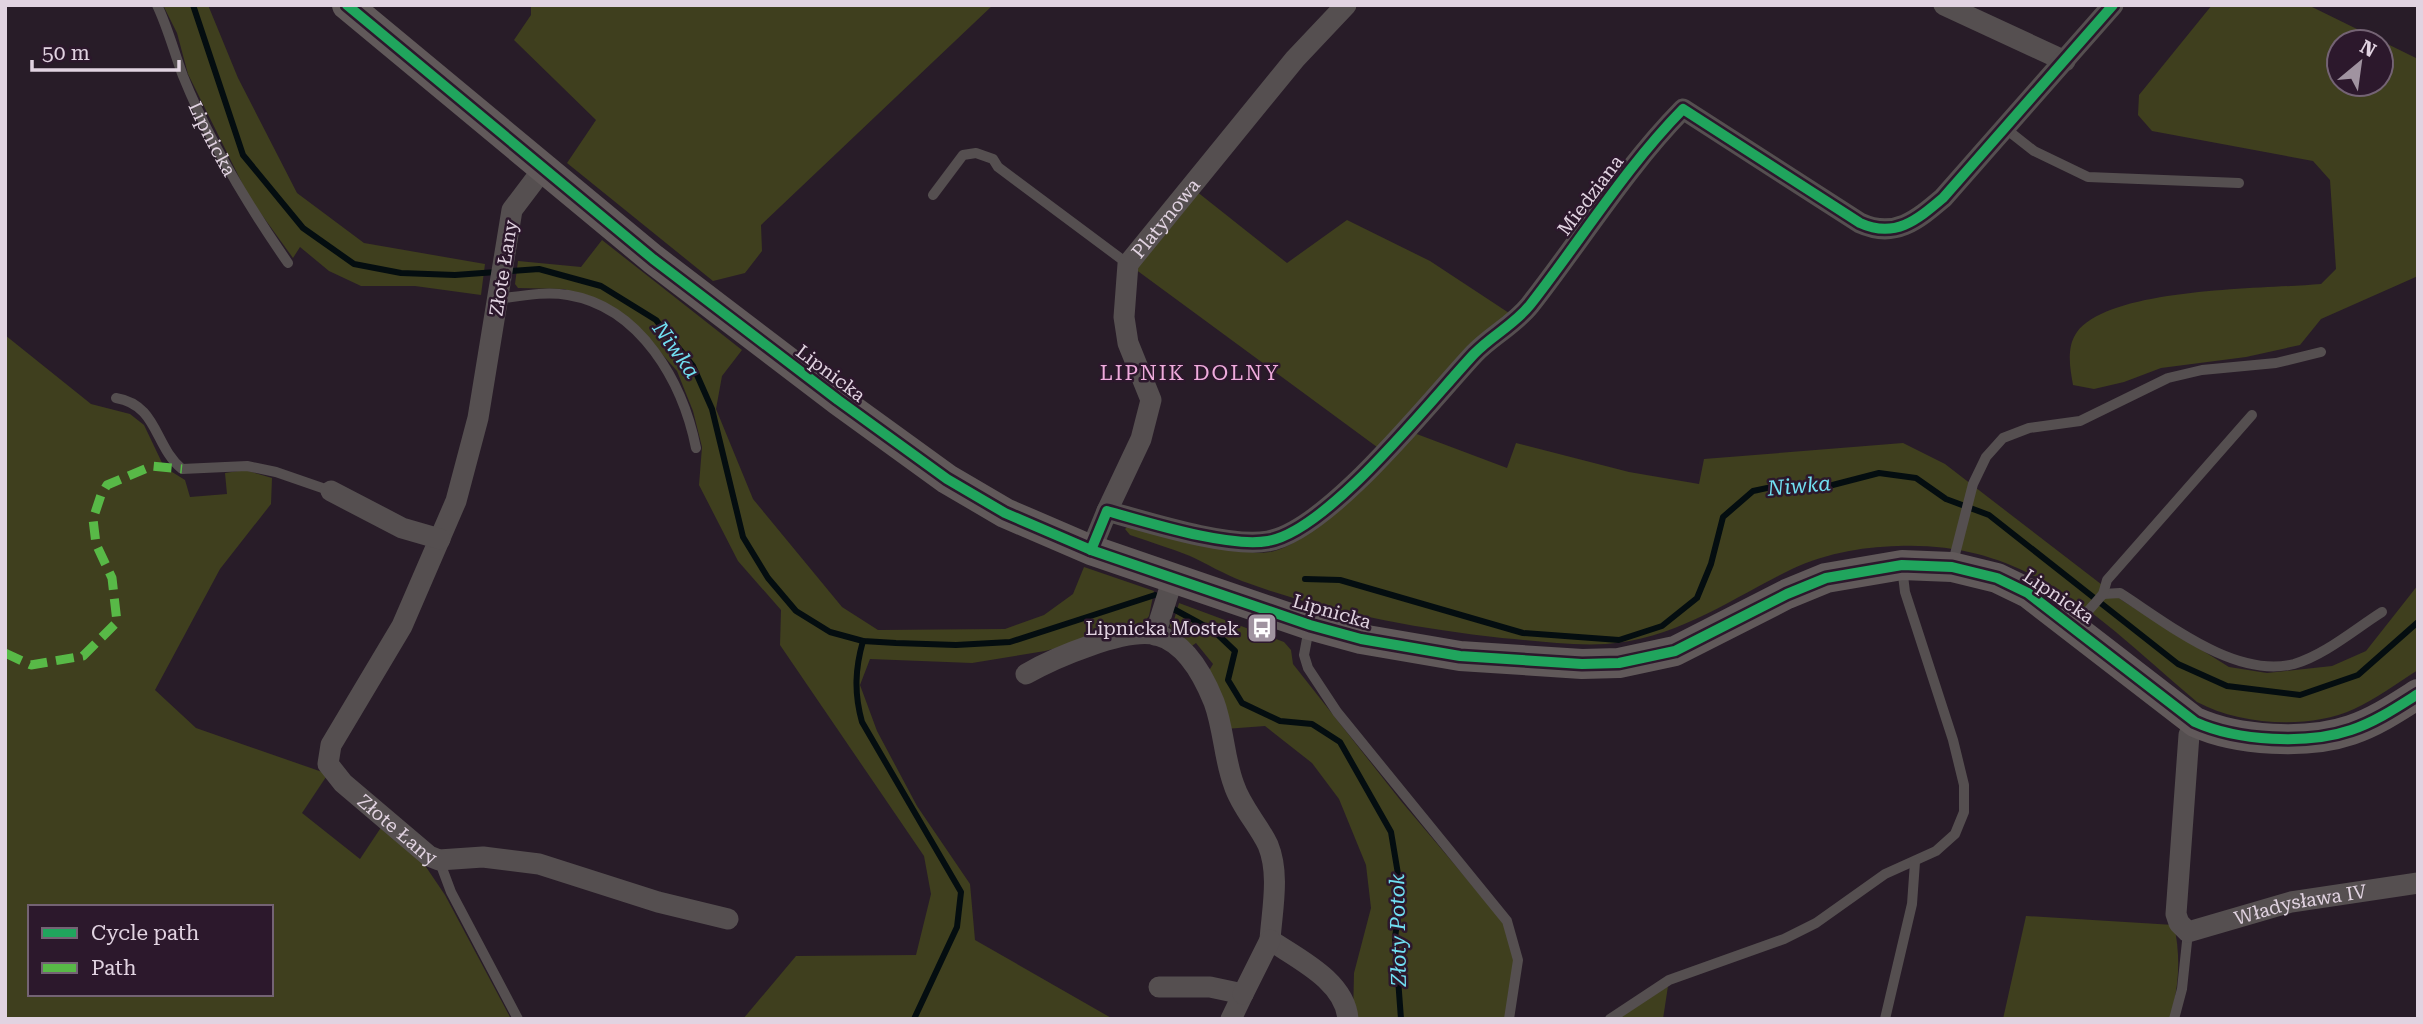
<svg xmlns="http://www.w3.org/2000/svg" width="2423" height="1024" font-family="'Roboto Serif',serif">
	<rect width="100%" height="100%" fill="#281c28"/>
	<!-- green -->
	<g fill="#3f3f1e" fill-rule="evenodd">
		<polygon points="163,5 208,5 238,78 297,193 364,243 485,264 481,295 415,286 361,286 329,271 300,247 293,258 249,197 188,74 177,33"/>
		<polygon points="531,5 993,5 761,225 762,251 745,273 713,281 567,163 596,120 514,40 531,15"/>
		<path d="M2212,5H2308L2418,59V276L2321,319L2300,345L2246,357L2161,368L2124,382L2094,389L2073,385C2070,368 2066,347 2077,332C2111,287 2265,289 2321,284L2336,269L2330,180L2313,161L2152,131L2138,115L2139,95ZM2339,42H2381V84H2339Z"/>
		<polygon points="1196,191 1287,263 1347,220 1430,261 1509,313 1377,447 1135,269"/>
		<polygon points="602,240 742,350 722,376 716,409 753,499 842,607 878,630 1005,629 1044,615 1073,594 1084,567 1154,591 1149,616 1141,626 1045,651 972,663 870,659 860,685 877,731 917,806 970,884 975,940 1113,1019 743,1019 796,956 916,955 931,894 924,856 780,645 781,610 738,561 699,485 702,447 693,411 677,371 653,344 607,304 564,289 518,288 515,284 518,261 581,267"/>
		<path d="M5,335L91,404L130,414L144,425L164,467L185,480L190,497L227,494L225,473L245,470L272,478L271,504L220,569L155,690L196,728L328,774L302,813L360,859L384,823L422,861L445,895L511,1019H5ZM30,907H271V994H30Z"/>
		<path d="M1414,433L1507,468L1516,443L1629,472L1699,484L1704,459L1903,443L1945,464L2123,601L2229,667L2267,673L2332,666L2366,651L2418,585V670C2397,683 2376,699 2354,709C2308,730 2240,725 2197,702C2102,622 2032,541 1898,546C1860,547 1821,554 1786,572C1728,601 1673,640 1606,644C1572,646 1536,641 1502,638C1413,628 1326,612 1242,581C1224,574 1207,564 1190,556C1170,548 1150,542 1130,535L1125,529L1128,526C1160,533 1242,557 1270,552C1314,544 1382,466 1414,433Z"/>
		<polygon points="1179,603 1284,642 1291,650 1293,664 1401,801 1503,922 1515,960 1505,1019 1353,1019 1354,973 1371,908 1366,865 1339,799 1312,763 1265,726 1225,729 1207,674 1213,664 1196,643 1189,648 1173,636 1168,619 1174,620"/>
		<path d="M2026,916L2174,925C2181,958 2179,986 2170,1019H2003Z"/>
		<polygon points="1668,986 1663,1019 1616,1019"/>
	</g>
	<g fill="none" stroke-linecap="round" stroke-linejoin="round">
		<!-- stream -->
		<g stroke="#040d10" stroke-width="6">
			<polyline points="193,5 243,155 303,228 354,264 401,273 455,275 539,269 601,286 656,320 693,366 712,409 743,537 768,578 796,611 830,632 863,641 896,643 956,645 1010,642 1155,595"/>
			<polyline points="1305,579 1340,580 1523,633 1619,640 1662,626 1697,598 1711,564 1723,517 1753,491 1781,485 1821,488 1879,473 1916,478 1946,499 1989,515 2178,664 2227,686 2300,695 2358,675 2418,622"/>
			<polyline points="1168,606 1214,631 1235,651 1228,680 1242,703 1280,721 1312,724 1340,742 1391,832 1401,892 1395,938 1401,1019"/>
			<path d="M863,641C855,669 854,693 862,722L961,892L957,927L914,1019"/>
		</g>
		<!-- lane -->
		<g stroke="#554f50" stroke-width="10">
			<path id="s1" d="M157,5C168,28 174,52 183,76C210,143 247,204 288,263"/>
			<polyline points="2006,129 2034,151 2088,177 2239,183"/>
			<polyline points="933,195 963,155 976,153 993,159 998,167 1128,264"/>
			<path d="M498,299C521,296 545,291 568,295C641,307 683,383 696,448"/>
			<path d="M116,398C158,405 154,446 182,469L247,466L276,472L331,491"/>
			<polyline points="1952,566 1973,484 1986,457 2003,438 2029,428 2080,421 2168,378 2202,370 2276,363 2321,352"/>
			<path d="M2103,594L2120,593C2167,623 2235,679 2294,664C2325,655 2355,629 2382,612"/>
			<polyline points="2075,626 2103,594 2107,580 2252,415"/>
			<polyline points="1309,628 1304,655 1308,668 1337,712 1507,921 1518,960 1509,1019"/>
			<polyline points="439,860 451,892 518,1019"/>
			<polyline points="1610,1019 1669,980 1784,939 1816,923 1885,874 1936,851 1955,834 1964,812 1964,785 1953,740 1905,592 1902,567"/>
			<polyline points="1885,1019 1912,904 1915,862"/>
			<polyline points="2174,1019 2182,989 2188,932"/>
		</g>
		<!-- street -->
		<g stroke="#554f50" stroke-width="21">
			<polyline points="1944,5 2065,61"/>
			<path id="s2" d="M543,169L512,210L478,418L456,501L402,626L331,745L328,764L343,783L429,856L439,860L483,857L539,864L658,902L728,919"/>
			<polyline points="331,491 402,528 440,539"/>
			<path id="s3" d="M1107,511L1141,439L1151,400L1128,343L1124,317L1128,264L1295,59L1346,5"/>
			<path d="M1091,550L1107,511C1147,522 1228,548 1268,541C1328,531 1430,401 1474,354C1491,336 1514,325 1530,305C1581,240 1625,168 1683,109L1860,223C1895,239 1917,220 1943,198L2113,5"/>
			<polyline points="1155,635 1173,578"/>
			<path d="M1026,674C1054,658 1126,627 1157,635C1186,643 1204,677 1214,702C1224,729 1224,759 1234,785C1241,807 1258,824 1268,845C1280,874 1272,910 1270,940C1298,959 1345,981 1348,1019"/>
			<path id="s4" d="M2195,722L2189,735L2176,914L2179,923L2188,932L2291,902L2418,883"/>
			<polyline points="1159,987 1210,987 1243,994 1231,1019"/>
			<polyline points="1243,994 1270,940"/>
		</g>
		<!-- secondary -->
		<path stroke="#61595a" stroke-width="30" d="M347,5L653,259L838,400L947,479L1005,513L1091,550L1310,625L1361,639L1460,656L1582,664L1619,663L1675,651L1787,594L1826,578L1902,565L1952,567L1997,578L2028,593L2195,722C2237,741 2307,745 2351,730C2375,722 2396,708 2418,694"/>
		<!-- quiet -->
		<polyline stroke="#58b947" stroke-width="9" stroke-dasharray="18 9" stroke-linecap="butt" points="5,653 31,665 83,656 117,622 112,578 96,544 93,519 101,495 107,485 152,466 182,469"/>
		<!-- cycleway casing -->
		<g stroke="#2c182c" stroke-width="15">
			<g id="cycleway">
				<path d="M347,5L653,259L838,400L947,479L1005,513L1091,550L1310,625L1361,639L1460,656L1582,664L1619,663L1675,651L1787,594L1826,578L1902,565L1952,567L1997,578L2028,593L2195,722C2237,741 2307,745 2351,730C2375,722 2396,708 2418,694"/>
				<path d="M1091,550L1107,511C1147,522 1228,548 1268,541C1328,531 1430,401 1474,354C1491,336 1514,325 1530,305C1581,240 1625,168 1683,109L1860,223C1895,239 1917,220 1943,198L2113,5"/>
			</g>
		</g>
		<!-- cycleway -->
		<use href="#cycleway" stroke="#20a55d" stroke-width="10"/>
	</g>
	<!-- icons -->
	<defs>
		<g id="bus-square" transform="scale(1.575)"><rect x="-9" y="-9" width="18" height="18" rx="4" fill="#a093a0" stroke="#2c182c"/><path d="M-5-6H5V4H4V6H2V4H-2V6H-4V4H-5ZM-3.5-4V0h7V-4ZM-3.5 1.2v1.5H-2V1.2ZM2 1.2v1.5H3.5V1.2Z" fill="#fff"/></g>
	</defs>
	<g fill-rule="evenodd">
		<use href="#bus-square" x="1262" y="628"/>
	</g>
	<g text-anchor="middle" stroke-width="5" stroke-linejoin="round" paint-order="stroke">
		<!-- street labels -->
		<g font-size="19" fill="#e1d3e1" stroke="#2c182c">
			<text dy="7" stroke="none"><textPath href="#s1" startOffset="145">Lipnicka</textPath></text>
			<text transform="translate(1590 195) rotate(-53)" y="7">Miedziana</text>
			<text dy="7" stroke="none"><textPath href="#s3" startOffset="320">Platynowa</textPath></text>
			<text transform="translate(503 268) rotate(-81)" y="7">Złote Łany</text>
			<text transform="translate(831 373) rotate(37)" y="7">Lipnicka</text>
			<text transform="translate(2059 596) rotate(34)" y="7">Lipnicka</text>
			<text transform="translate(1332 611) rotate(16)" y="7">Lipnicka</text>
			<text dy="7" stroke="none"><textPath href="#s2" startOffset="738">Złote Łany</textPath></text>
			<text dy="7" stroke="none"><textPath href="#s4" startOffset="332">Władysława IV</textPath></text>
		</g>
		<!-- poi labels -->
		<g font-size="19" fill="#e1d3e1" stroke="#2c182c" text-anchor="end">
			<text x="1239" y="635">Lipnicka Mostek</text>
		</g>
		<!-- water labels -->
		<g font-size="21" font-style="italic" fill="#71e0f2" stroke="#2c182c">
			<text transform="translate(676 350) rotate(54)" y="7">Niwka</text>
			<text transform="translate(1799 486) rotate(-5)" y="7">Niwka</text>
			<text transform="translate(1398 930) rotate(-91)" y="7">Złoty Potok</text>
		</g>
		<!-- neighbourhood labels -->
		<g font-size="21" letter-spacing="2" fill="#efabdc" stroke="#2c182c">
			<text x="1190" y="380">LIPNIK DOLNY</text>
		</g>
	</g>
	<!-- border -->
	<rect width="2423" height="1024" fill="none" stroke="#e1d3e1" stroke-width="14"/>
	<!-- legend -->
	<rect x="28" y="905" width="245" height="91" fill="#2c182c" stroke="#746374" stroke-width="2"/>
	<rect x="42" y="928" width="35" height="10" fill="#20a55d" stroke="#746374" stroke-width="2"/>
	<text x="91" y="940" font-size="21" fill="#e1d3e1">Cycle path</text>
	<rect x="42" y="963" width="35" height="10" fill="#58b947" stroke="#746374" stroke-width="2"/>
	<text x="91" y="975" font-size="21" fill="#e1d3e1">Path</text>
	<!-- north arrow -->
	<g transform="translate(2360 63) rotate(29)"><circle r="33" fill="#2c182c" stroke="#746374" stroke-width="2"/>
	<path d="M0-5L12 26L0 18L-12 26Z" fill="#a093a0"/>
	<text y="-10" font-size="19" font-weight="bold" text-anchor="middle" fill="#e1d3e1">N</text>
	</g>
	<!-- scale -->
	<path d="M32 60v10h147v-10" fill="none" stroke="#e1d3e1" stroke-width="3.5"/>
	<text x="42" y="60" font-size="21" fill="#e1d3e1" stroke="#2c182c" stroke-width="5" paint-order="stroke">50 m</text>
</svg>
